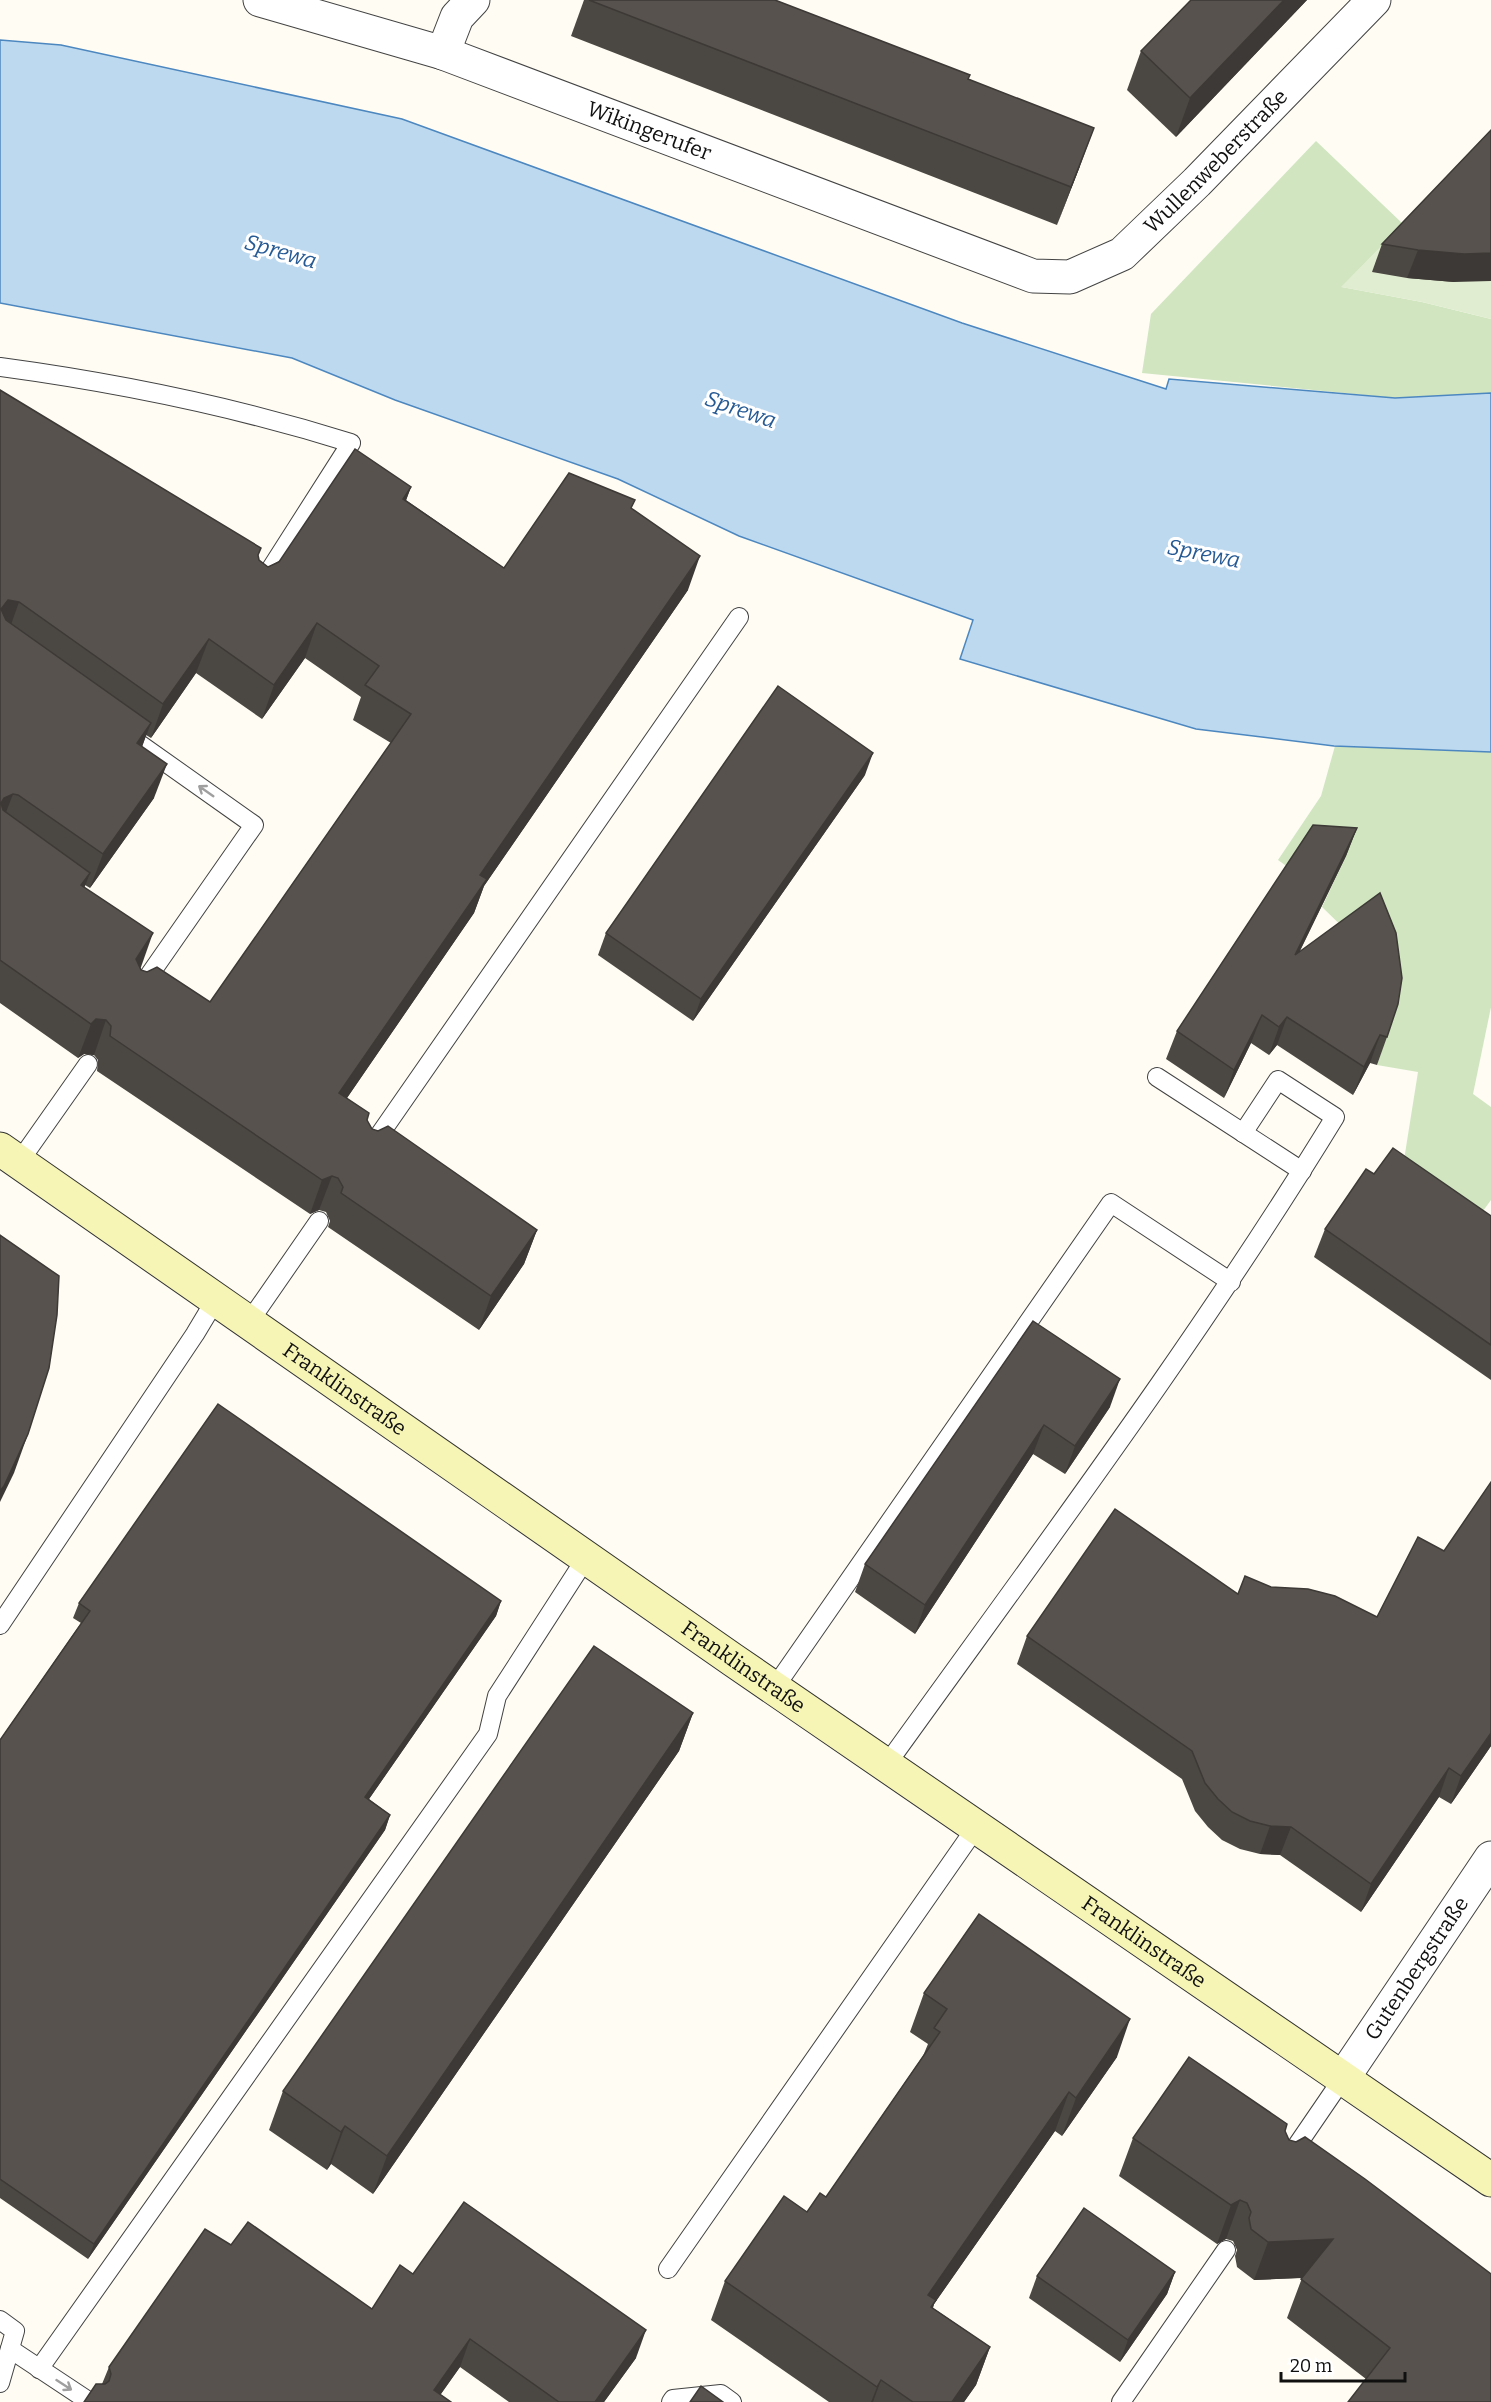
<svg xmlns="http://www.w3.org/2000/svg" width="1491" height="2402" font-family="Bitter,serif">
	<rect width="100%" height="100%" fill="#fefcf3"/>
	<!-- green -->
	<g fill="#d0e5c0">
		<polygon points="1316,141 1403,224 1342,287 1422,302 1491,319 1491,393 1395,398 1142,373 1151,314"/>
		<polygon points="1335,746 1491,752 1491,1007 1473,1094 1491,1107 1491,1200 1480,1215 1404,1160 1418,1072 1377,1065 1388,1032 1351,935 1322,907 1346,856 1292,870 1278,860 1321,796"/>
	</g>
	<!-- pitch -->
	<polygon fill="#e1edd1" points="1491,134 1491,319 1422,302 1341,287"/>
	<!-- water -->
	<polygon fill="#bdd9f0" stroke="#4c87bf" stroke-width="1.5" points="0,40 61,45 402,119 962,323 1166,389 1169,379 1395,398 1491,393 1491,752 1334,746 1196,729 960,659 973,620 739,536 618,479 395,400 292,358 0,303"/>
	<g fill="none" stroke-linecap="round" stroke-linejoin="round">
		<!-- lane casing -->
		<g stroke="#434343" stroke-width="20">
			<g id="lane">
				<path d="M0,367C119,383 236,407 351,443L261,584"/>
				<polyline points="124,733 254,825 141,987"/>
				<polyline points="1157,1077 1302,1171"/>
				<polyline points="371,1147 739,617"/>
				<polyline points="19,1162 88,1064"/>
				<polyline points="249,1322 319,1221"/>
				<polyline points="0,1625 195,1334 216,1299"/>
				<polyline points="775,1687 1111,1203 1231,1282"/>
				<path d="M887,1764C1040,1551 1198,1341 1335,1117L1278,1080L1243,1133"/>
				<polyline points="1289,2157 1343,2078"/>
				<polyline points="668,2269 977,1826"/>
				<polyline points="0,2320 15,2331 0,2383"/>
				<polyline points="10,2349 90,2402"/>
				<polyline points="39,2369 488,1734 497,1696 586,1558"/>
				<polyline points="671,2402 673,2399 721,2394 732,2402"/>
				<polyline points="1121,2402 1226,2250"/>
			</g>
		</g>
		<!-- street casing -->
		<g stroke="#434343" stroke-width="35">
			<g id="street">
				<path id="s1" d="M260,0L443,53L1033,276L1070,277L1122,254L1197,182L1374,0"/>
				<polyline points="443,53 457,17 473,0"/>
				<path id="s2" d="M1343,2078L1491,1858"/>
			</g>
		</g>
		<!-- secondary casing -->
		<g stroke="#323232" stroke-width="35">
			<g id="secondary">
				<path id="s3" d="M0,1149L733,1660L1491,2180"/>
			</g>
		</g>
		<!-- lane -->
		<use href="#lane" stroke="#fff" stroke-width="18"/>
		<!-- street -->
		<use href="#street" stroke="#fff" stroke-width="33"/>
		<!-- secondary -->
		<use href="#secondary" stroke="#f6f5b6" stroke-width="33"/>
	</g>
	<!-- wall -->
	<g fill="#4b4742" fill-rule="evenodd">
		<polygon points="584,0 775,0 968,79 1080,166 1057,225 571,36"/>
		<polygon points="1191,0 1307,0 1176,137 1127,90 1141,51"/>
		<polygon points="1491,130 1454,282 1407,278 1372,272 1382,244"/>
		<path d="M0,390L258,555L259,560L268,567L411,487L406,500L504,568L632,509L688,590L484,886L474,913L347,1098L367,1120L372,1129L537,1230L524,1264L479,1330L328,1227L330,1221L326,1212L319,1210L310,1214L97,1071L98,1060L94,1055L84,1054L78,1058L0,1003ZM305,658L361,697L353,720L391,743L210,1002L141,970L84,887L85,885L90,888L154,798L142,747L146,735L151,738L196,673L262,719Z"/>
		<polygon points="865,775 693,1021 598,955 606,933"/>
		<polygon points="1357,828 1346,856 1300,951 1387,1037 1377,1065 1370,1063 1353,1095 1277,1045 1269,1055 1251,1043 1224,1098 1166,1059 1177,1031"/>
		<polygon points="1374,1174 1491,1216 1491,1380 1314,1257 1325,1229"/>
		<polygon points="1033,1321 1110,1407 1065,1474 1033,1454 915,1634 855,1592 865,1564"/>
		<polygon points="1238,1594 1491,1746 1451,1804 1439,1797 1361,1912 1280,1855 1260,1854 1240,1849 1222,1840 1208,1827 1195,1811 1182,1779 1017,1664 1027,1636"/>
		<polygon points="501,1601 496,1616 369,1799 390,1815 385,1830 88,2259 0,2198 0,1740 81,1623 73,1618 79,1603"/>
		<polygon points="693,1713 679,1751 373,2194 331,2164 327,2170 269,2130 283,2091"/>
		<polygon points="924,1993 1117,2057 1062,2136 1055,2131 934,2304 933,2308 990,2347 976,2385 964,2402 829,2402 711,2320 725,2281 807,2212 826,2197 923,2056 928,2044 910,2032"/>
		<polygon points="1285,2131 1289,2140 1491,2274 1366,2379 1287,2318 1302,2278 1254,2280 1237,2267 1235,2256 1237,2250 1233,2241 1226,2239 1217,2244 1119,2176 1133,2138"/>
		<polygon points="231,2245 372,2309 413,2274 636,2358 604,2402 509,2402 460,2367 441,2394 102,2384 109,2367"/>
		<polygon points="1175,2272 1167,2294 1120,2362 1029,2298 1037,2276"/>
	</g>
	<!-- shaded-wall -->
	<g fill="#3d3936">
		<polygon points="1284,0 1307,0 1176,137 1190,98"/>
		<polygon points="1094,128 1080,166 1057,225 1071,187"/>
		<polygon points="1418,250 1491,253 1491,281 1454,282 1407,278"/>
		<polygon points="411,487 398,522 403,499"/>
		<polygon points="700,556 688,590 484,886 474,913 327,1127 339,1093 480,875"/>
		<polygon points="8,600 19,602 7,636 1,609"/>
		<polygon points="317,623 305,658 262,719 274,685"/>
		<polygon points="209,639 196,673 151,738 163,704"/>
		<polygon points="151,723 138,757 137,743"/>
		<polygon points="873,753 865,775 693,1021 701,999"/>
		<polygon points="167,764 154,798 90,888 103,854"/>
		<polygon points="13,794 0,828 0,807 4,798"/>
		<polygon points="1357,828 1346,856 1284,983 1295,955"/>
		<polygon points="90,873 77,907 81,885"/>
		<polygon points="153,933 141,967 124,993 136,959"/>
		<polygon points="1262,1015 1251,1043 1224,1098 1234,1070"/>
		<polygon points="1287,1017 1277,1045 1269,1055 1279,1027"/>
		<polygon points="96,1019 106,1020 94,1055 84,1054 78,1058 91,1024"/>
		<polygon points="1380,1035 1370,1063 1353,1095 1364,1067"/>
		<polygon points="332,1176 319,1210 310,1214 322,1180"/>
		<polygon points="537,1230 524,1264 479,1330 491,1296"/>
		<polygon points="1120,1379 1110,1407 1065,1474 1075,1446"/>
		<polygon points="1044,1425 1033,1454 915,1634 925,1605"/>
		<polygon points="28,1434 14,1473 0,1502 0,1491"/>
		<polygon points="501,1601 496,1616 360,1812 365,1797"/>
		<polygon points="693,1713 679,1751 373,2194 387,2156"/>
		<polygon points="1491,1733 1491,1746 1451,1804 1461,1776"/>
		<polygon points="1449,1768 1439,1797 1361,1912 1371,1884"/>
		<polygon points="390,1815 385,1830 88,2259 94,2244"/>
		<polygon points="1270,1826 1291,1827 1280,1855 1260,1854"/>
		<polygon points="1130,2019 1117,2057 1062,2136 1076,2098"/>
		<polygon points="1069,2092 1055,2131 934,2304 922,2339 928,2295"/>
		<polygon points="345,2126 331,2164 327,2170 341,2132"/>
		<polygon points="1240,2200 1226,2239 1217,2244 1231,2205"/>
		<polygon points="1333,2239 1319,2277 1254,2280 1268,2242"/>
		<polygon points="1175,2272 1167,2294 1120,2362 1128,2340"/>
		<polygon points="646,2330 636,2358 604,2402 595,2402"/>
		<polygon points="470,2339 460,2367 435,2402 434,2390"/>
		<polygon points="990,2347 976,2385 964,2402 952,2402"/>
		<polygon points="881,2380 873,2402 871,2402 877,2387"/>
	</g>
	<!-- building -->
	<g fill="#57524d" stroke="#3d3936" stroke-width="1.5" fill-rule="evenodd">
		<polygon points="589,0 775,0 970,75 968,79 1094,128 1071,187"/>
		<polygon points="1191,0 1284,0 1190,98 1141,51"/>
		<polygon points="1491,130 1491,253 1464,254 1418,250 1382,244"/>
		<path d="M0,390L261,548L258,555L259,560L268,567L279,562L355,449L411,487L403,499L504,568L569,473L635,500L631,508L700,556L480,875L487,879L339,1093L369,1113L367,1120L372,1129L378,1131L388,1126L537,1230L491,1296L341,1193L343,1187L338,1178L332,1176L322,1180L110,1036L111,1026L106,1020L96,1019L91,1024L0,960ZM8,600L19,602L163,704L209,639L274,685L317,623L379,666L365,685L411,714L210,1002L157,967L147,972L141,970L136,959L153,933L81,885L90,873L3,810L1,803L4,798L13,794L18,795L103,854L167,764L137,743L151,723L6,620L1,609Z"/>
		<polygon points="778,686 873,753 701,999 606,933"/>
		<polygon points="1313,825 1357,828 1295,955 1380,893 1396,933 1402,978 1398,1004 1387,1037 1380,1035 1364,1067 1287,1017 1279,1027 1262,1015 1234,1070 1177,1031"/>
		<polygon points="1393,1148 1491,1216 1491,1345 1325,1229 1366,1169 1374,1174"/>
		<polygon points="0,1235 59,1276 57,1315 49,1368 28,1434 4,1486 0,1491"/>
		<polygon points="1033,1321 1120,1379 1075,1446 1044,1425 925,1605 865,1564"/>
		<polygon points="218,1404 501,1601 365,1797 390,1815 94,2244 0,2179 0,1740 90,1611 79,1603"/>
		<polygon points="1491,1482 1491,1733 1461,1776 1449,1768 1371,1884 1291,1827 1270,1826 1250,1821 1232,1812 1218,1799 1205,1783 1192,1751 1027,1636 1115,1509 1238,1594 1245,1576 1271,1587 1308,1589 1335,1596 1377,1617 1418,1537 1444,1551"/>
		<polygon points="594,1646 693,1713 387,2156 345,2126 341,2132 283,2091"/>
		<polygon points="979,1914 1130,2019 1076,2098 1069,2092 928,2295 936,2300 931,2307 990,2347 952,2402 913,2402 881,2380 877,2387 725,2281 784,2196 807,2212 820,2193 826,2197 940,2032 934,2028 947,2009 924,1993"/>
		<polygon points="1189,2057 1287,2124 1285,2131 1289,2140 1296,2142 1305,2137 1365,2179 1491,2274 1491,2402 1348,2402 1390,2348 1301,2279 1333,2239 1268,2242 1251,2229 1249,2218 1251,2212 1247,2203 1240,2200 1231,2205 1133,2138"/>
		<polygon points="464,2202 646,2330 595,2402 559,2402 470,2339 434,2390 451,2402 84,2402 96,2384 105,2384 109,2381 111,2374 109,2367 205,2229 231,2245 248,2222 372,2309 400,2265 413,2274"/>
		<polygon points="1084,2208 1175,2272 1128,2340 1037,2276"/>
		<polygon points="701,2386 723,2402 690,2402"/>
	</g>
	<!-- one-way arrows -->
	<defs><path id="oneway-shaft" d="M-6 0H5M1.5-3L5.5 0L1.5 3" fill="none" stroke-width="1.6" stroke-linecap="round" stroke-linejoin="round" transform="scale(1.5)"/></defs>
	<g stroke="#9f9f9f">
		<use href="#oneway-shaft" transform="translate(206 791) rotate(-145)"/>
		<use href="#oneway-shaft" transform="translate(64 2385) rotate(33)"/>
	</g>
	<g text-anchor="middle" stroke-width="6" stroke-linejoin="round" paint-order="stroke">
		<!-- street labels -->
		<g font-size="21" fill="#101010" stroke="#fff">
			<text dy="7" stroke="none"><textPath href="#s1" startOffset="411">Wikingerufer</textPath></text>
			<text dy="7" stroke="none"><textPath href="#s1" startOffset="1047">Wullenweberstraße</textPath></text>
			<text dy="7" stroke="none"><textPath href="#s3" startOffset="420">Franklinstraße</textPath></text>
			<text dy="7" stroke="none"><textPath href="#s3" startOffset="906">Franklinstraße</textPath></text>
			<text dy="7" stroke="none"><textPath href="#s3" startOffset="1392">Franklinstraße</textPath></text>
			<text dy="7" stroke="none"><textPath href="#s2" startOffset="132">Gutenbergstraße</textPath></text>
		</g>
		<!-- water labels -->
		<g font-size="22" font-style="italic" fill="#265a94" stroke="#fff">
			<text transform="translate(281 251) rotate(16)" y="8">Sprewa</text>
			<text transform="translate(741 409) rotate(19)" y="8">Sprewa</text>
			<text transform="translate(1204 553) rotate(11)" y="8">Sprewa</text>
		</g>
	</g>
	<!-- scale -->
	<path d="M1281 2372v9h124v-9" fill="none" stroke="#101010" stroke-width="3"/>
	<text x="1290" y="2372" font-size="18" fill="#101010" stroke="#ffffff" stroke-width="4.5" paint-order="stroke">20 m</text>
</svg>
